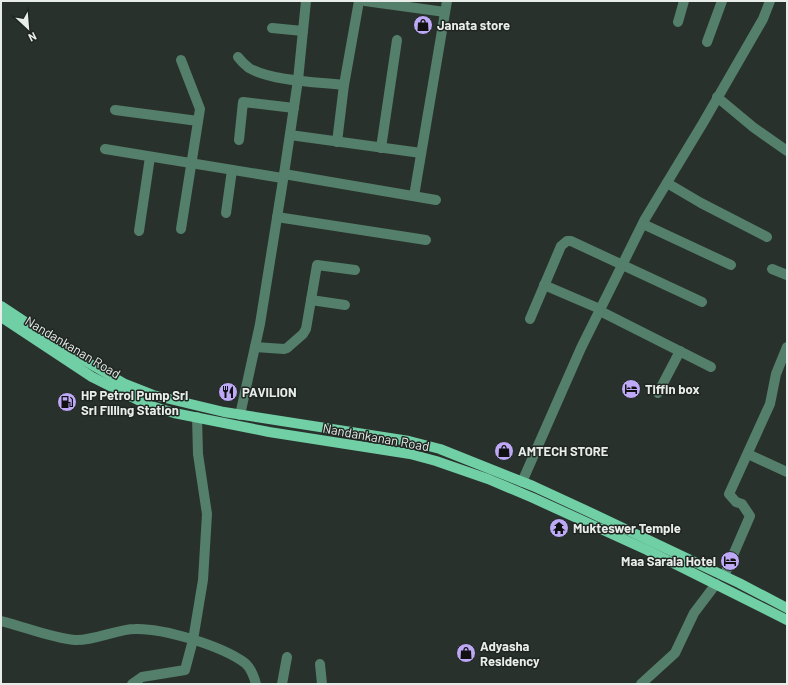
<svg xmlns="http://www.w3.org/2000/svg" width="788" height="685" font-family="Barlow,sans-serif">
	<rect width="100%" height="100%" fill="#29312d"/>
	<g fill="none" stroke-linecap="round" stroke-linejoin="round">
		<!-- minor -->
		<g stroke="#547f6b" stroke-width="10">
			<polyline points="365,1 445,12"/>
			<polyline points="678,22 684,1"/>
			<polyline points="272,28 303,31"/>
			<polyline points="707,42 722,1"/>
			<path d="M238,57C241,61 245,65 249,68C272,81 317,82 344,85"/>
			<polyline points="717,97 753,127 787,151"/>
			<polyline points="115,110 198,121"/>
			<polyline points="290,135 421,153"/>
			<polyline points="239,140 243,102 294,108"/>
			<polyline points="337,142 344,85 359,1"/>
			<polyline points="381,148 397,40"/>
			<polyline points="105,149 282,178"/>
			<polyline points="284,174 436,200"/>
			<polyline points="667,183 701,203 767,237"/>
			<polyline points="414,196 447,1"/>
			<polyline points="226,213 232,170"/>
			<polyline points="277,217 426,240"/>
			<polyline points="643,224 731,265"/>
			<polyline points="181,229 200,109 181,60"/>
			<polyline points="139,231 150,157"/>
			<polyline points="772,269 787,275"/>
			<polyline points="544,285 600,309"/>
			<polyline points="311,300 345,305"/>
			<polyline points="600,311 711,367"/>
			<polyline points="530,319 561,246 567,241 571,241 702,302"/>
			<polyline points="255,347 284,349 287,348 303,334 306,329 317,265 355,270"/>
			<polyline points="658,393 680,351"/>
			<polyline points="240,415 260,324 284,174 298,80 306,1"/>
			<polyline points="748,454 787,472"/>
			<polyline points="522,482 581,348 645,219 703,123 763,19 770,1"/>
			<polyline points="724,576 750,516 742,504 736,502 729,494 770,404 776,374 787,347"/>
			<path d="M1,621C26,627 50,638 75,640C94,641 117,629 135,629C164,628 222,646 245,663C251,668 254,677 256,684"/>
			<polyline points="320,664 322,684"/>
			<polyline points="132,684 142,677 185,670 193,640 203,580 207,514 198,454 197,417"/>
			<polyline points="282,684 287,657"/>
			<polyline points="641,684 675,653 694,613 716,584"/>
		</g>
		<!-- major -->
		<g stroke="#71cfa6" stroke-width="10">
			<polyline points="1,306 75,355 125,384 153,395 224,412 409,441 440,449 533,486 585,510 739,583 787,608"/>
			<polyline points="1,317 92,377 148,405 174,413 269,432 410,454 436,461 488,479 533,498 647,550 787,620"/>
		</g>
	</g>
	<!-- icons -->
	<defs>
		<g id="shop-disc" transform="scale(1)"><circle r="9.5" fill="#bda9f5" stroke="#202723"/><path d="M-5-2.5h2.3a2.7 3.5 0 0 1 5.4 0H5L5.5 6h-11ZM-1.5-2.5h3a1.5 2.3 0 0 0-3 0Z" fill="#111"/></g>
		<g id="hotel-disc" transform="scale(1)"><circle r="9.5" fill="#bda9f5" stroke="#202723"/><path d="M-6-4.5h1.5V1H6V5H4.5V3h-9V5H-6ZM-4 0a1.8 1.8 0 1 1 3.6 0ZM.5 0V-2.5h3Q6-2.5 6 0Z" fill="#111"/></g>
		<g id="restaurant-disc" transform="scale(1)"><circle r="9.5" fill="#bda9f5" stroke="#202723"/><path d="M-5-6h1v4h1v-4h1v4h1v-4h1v5L-1.5 .5V6h-2V.5L-5-1ZM5-6V6H3V1.5H1.5Q1.5-4 5-6Z" fill="#111"/></g>
		<g id="fuel-disc" transform="scale(1)"><circle r="9.5" fill="#bda9f5" stroke="#202723"/><path d="M-5.5-6h7V0h2V4h1.3V-2.5L3-4.5l.8-.8L6-3V5H2.5V1h-1V6h-7ZM-4.2-4.7v3.2H.2V-4.7Z" fill="#111"/></g>
		<g id="temple-disc" transform="scale(1)"><circle r="9.5" fill="#bda9f5" stroke="#202723"/><path d="M0-6L5-2H3V0L6.5 2.5H4V6H1.5V3h-3V6H-4V2.5H-6.5L-3 0V-2H-5Z" fill="#111"/></g>
	</defs>
	<g fill-rule="evenodd">
		<use href="#shop-disc" x="423" y="25"/>
		<use href="#hotel-disc" x="631" y="389"/>
		<use href="#restaurant-disc" x="228" y="392"/>
		<use href="#fuel-disc" x="67" y="402"/>
		<use href="#shop-disc" x="504" y="451"/>
		<use href="#temple-disc" x="559" y="528"/>
		<use href="#hotel-disc" x="730" y="561"/>
		<use href="#shop-disc" x="466" y="653"/>
	</g>
	<g text-anchor="middle" stroke-width="3" stroke-linejoin="round" paint-order="stroke">
		<!-- poi labels -->
		<g font-size="13" font-weight="bold" fill="#e8edea" stroke="#202723" text-anchor="start">
			<text x="437" y="30">Janata store</text>
			<text x="645" y="394">Tiffin box</text>
			<text x="242" y="397">PAVILION</text>
			<text x="81" y="400">HP Petrol Pump Sri<tspan x="81" dy="15">Sri Filling Station</tspan></text>
			<text x="518" y="456">AMTECH STORE</text>
			<text x="573" y="533">Mukteswer Temple</text>
			<text x="716" y="566" text-anchor="end">Maa Sarala Hotel</text>
			<text x="480" y="651">Adyasha<tspan x="480" dy="15">Residency</tspan></text>
		</g>
		<!-- street labels -->
		<g font-size="13" fill="#e8edea" stroke="#202723">
			<text transform="translate(73 347) rotate(31)" y="5">Nandankanan Road</text>
			<text transform="translate(376 437) rotate(10)" y="5">Nandankanan Road</text>
		</g>
	</g>
	<!-- border -->
	<rect width="788" height="685" fill="none" stroke="#e8edea" stroke-width="4"/>
	<!-- north arrow -->
	<g transform="translate(28 28) rotate(154)" stroke="#202723" stroke-width="3" paint-order="stroke">
	<path d="M0-3L7 15L0 10L-7 15Z" fill="#e8edea"/>
	<text y="-6" font-size="11" font-weight="bold" text-anchor="middle" fill="#e8edea">N</text>
	</g>
</svg>
